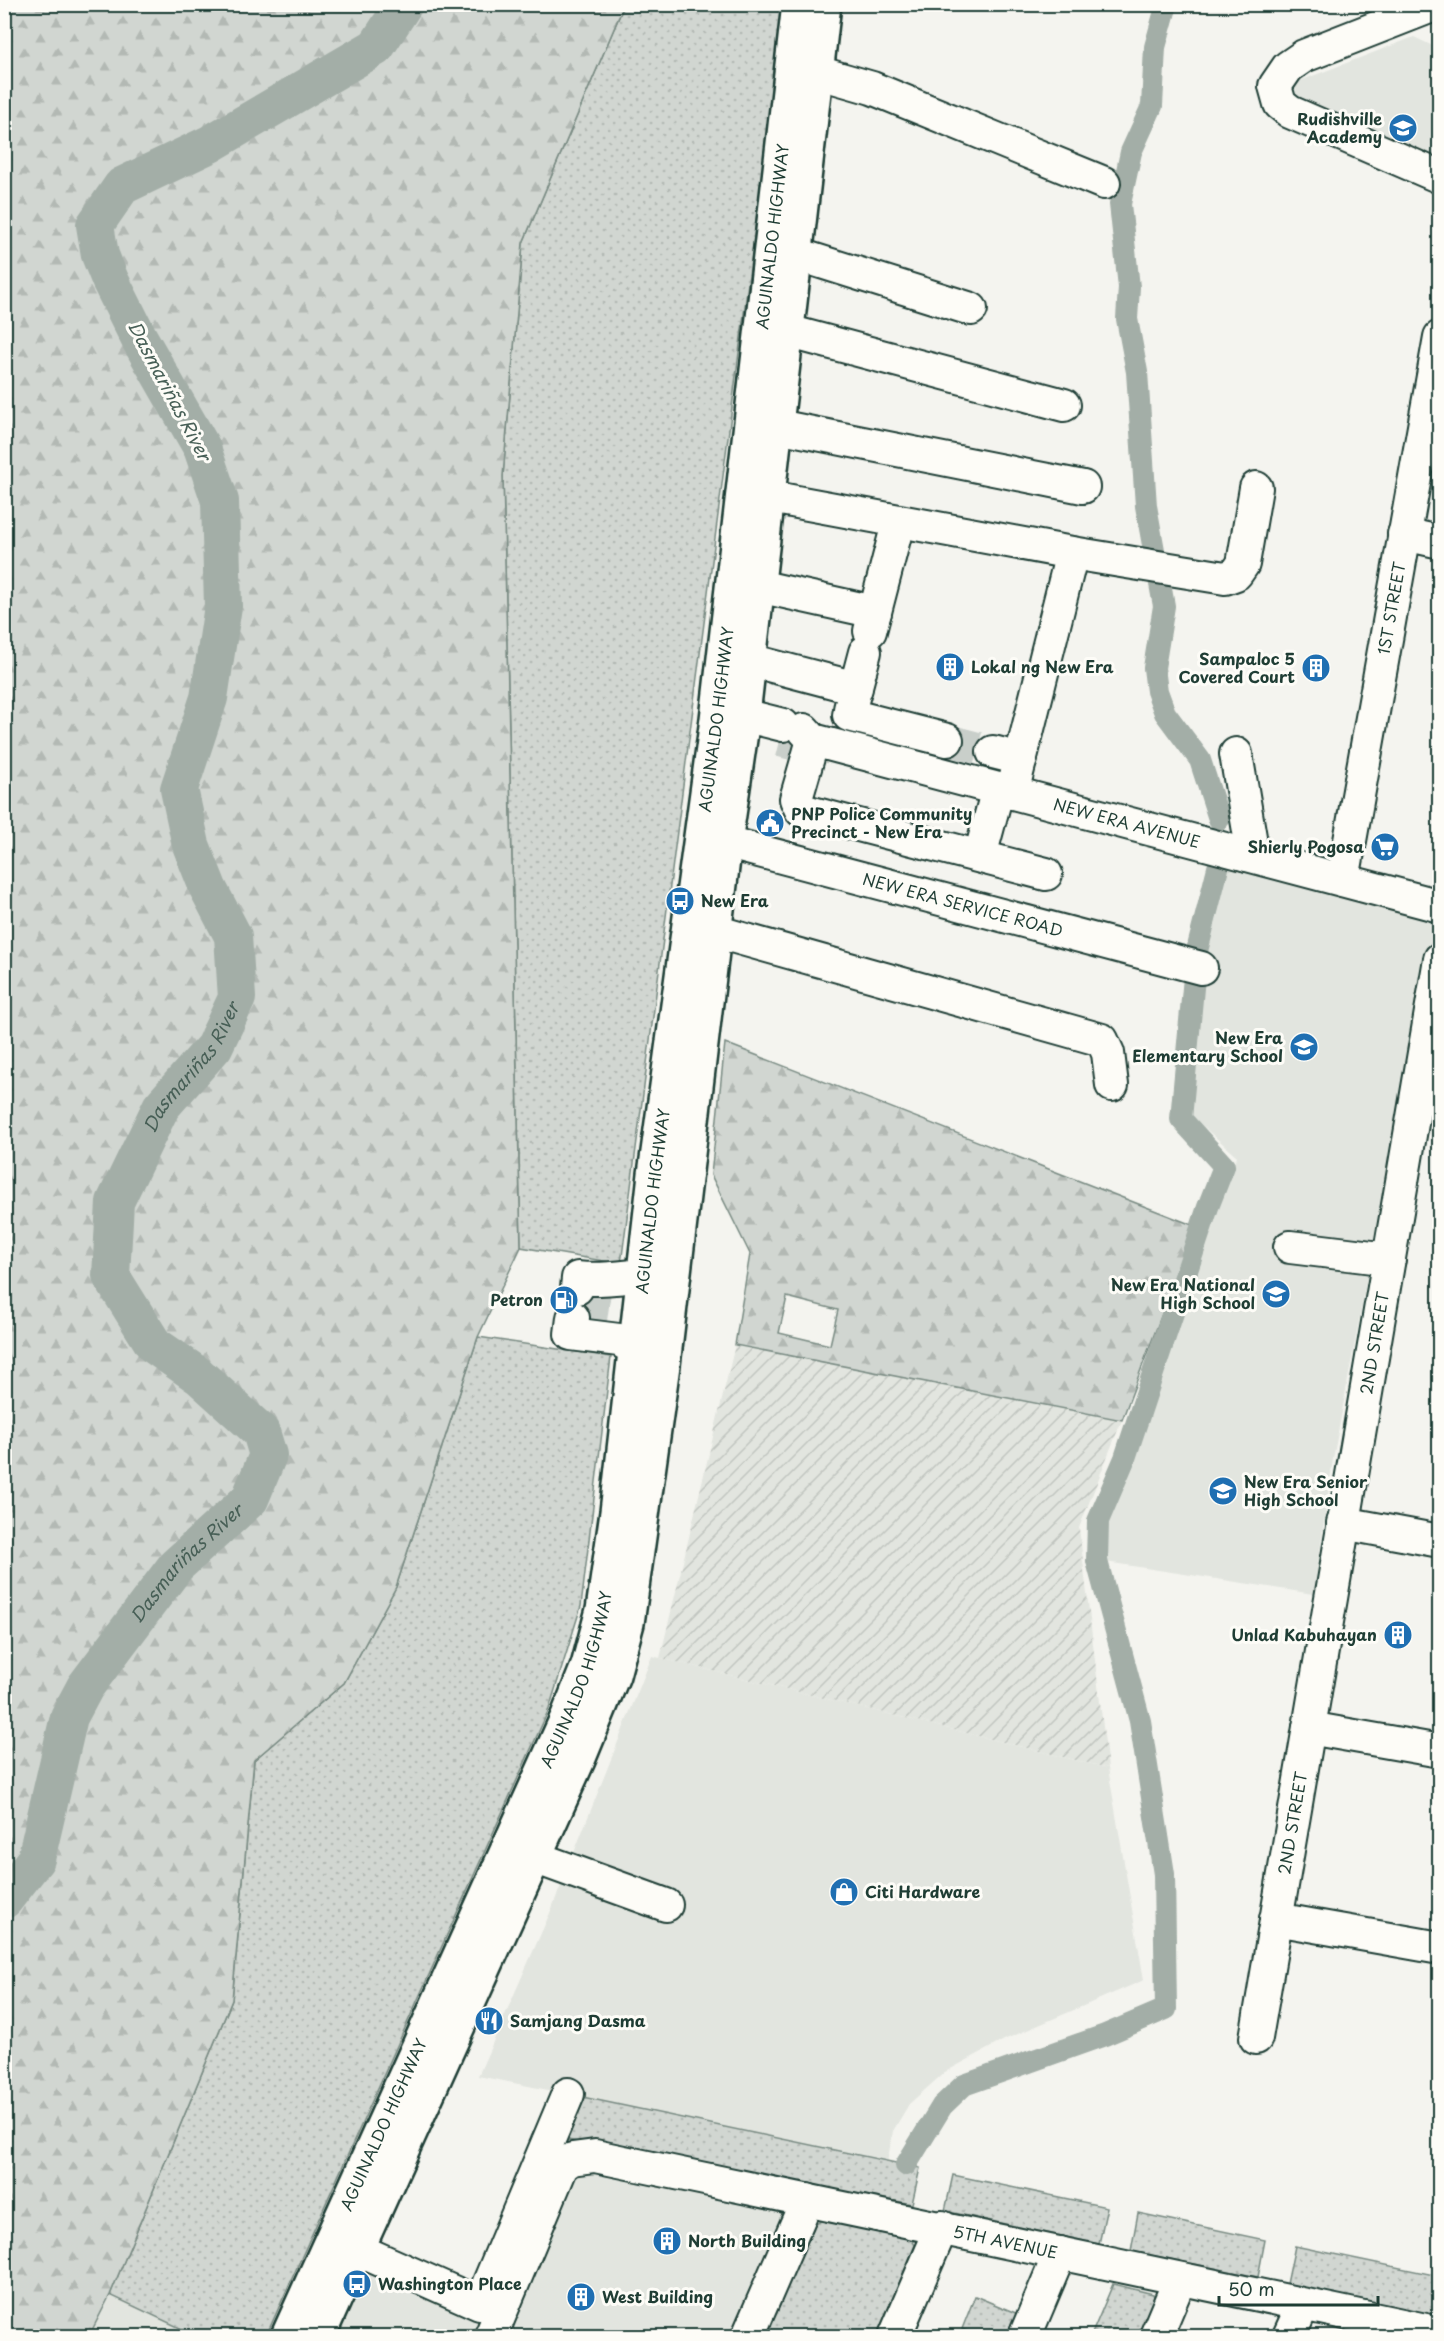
<svg xmlns="http://www.w3.org/2000/svg" width="1444" height="2341" font-family="'Playpen Sans',sans-serif">
	<defs>
		<pattern id="industrial-furrows" width="10" height="10" patternUnits="userSpaceOnUse" patternTransform="scale(1.5)"><rect width="10" height="10" fill="#e2e5df"/><path d="M-1 1l2-2M0 10L10 0M9 11l2-2" fill="none" stroke="#c1c5c0"/></pattern>
		<pattern id="grass-dots" width="8" height="8" patternUnits="userSpaceOnUse" patternTransform="scale(1.5)"><rect width="8" height="8" fill="#d1d6d1"/><path d="M2 2h.1M6 6h.1" fill="none" stroke="#b3b9b4" stroke-width="1.8" stroke-linecap="round"/></pattern>
		<pattern id="forest-firs" width="22" height="20" patternUnits="userSpaceOnUse" patternTransform="scale(1.5)"><rect width="22" height="20" fill="#d1d6d1"/><path d="M5 1l3.5 6h-7zM16 11l3.5 6h-7z" fill="#b3b9b4"/></pattern>
	</defs>
	<rect width="100%" height="100%" fill="#f4f4ef"/>
	<filter id="ink" filterUnits="userSpaceOnUse"><feTurbulence type="fractalNoise" baseFrequency=".0167" numOctaves="2"/><feDisplacementMap in="SourceGraphic" scale="12" xChannelSelector="R" yChannelSelector="G"/><feConvolveMatrix kernelMatrix="1 2 1 2 8 2 1 2 1" color-interpolation-filters="sRGB"/></filter>
	<g filter="url(#ink)">
		<!-- built -->
		<g fill="#e2e5df">
			<polygon points="1414,37 1439,49 1439,161 1294,95 1297,82"/>
			<polygon points="1227,865 1432,919 1434,923 1333,1459 1314,1594 1106,1562 1106,1522 1178,1332 1205,1233 1237,1156 1191,1116 1203,956"/>
			<polygon points="652,1656 1108,1768 1144,1980 1006,2039 945,2072 909,2104 893,2131 875,2227 829,2336 338,2336 371,2262 484,2312 573,2095 478,2076 550,1913"/>
			<polygon points="110,2295 197,2336 89,2336"/>
		</g>
		<!-- industrial -->
		<polygon fill="url(#industrial-furrows)" points="735,1345 1122,1420 1079,1528 1108,1768 660,1658"/>
		<!-- grass -->
		<g fill="url(#grass-dots)" stroke="#788a82" stroke-width="1.5">
			<polygon points="624,5 784,5 621,1264 521,1247 503,476 523,243"/>
			<polygon points="478,1337 611,1357 581,1606 549,1709 266,2336 197,2336 110,2295 232,2000 254,1760 344,1683 396,1587"/>
			<polygon points="573,2095 920,2168 912,2204 557,2138"/>
			<polygon points="953,2175 1107,2207 1099,2244 945,2211"/>
			<polygon points="1138,2213 1265,2240 1258,2277 1131,2251"/>
			<polygon points="822,2220 910,2237 915,2245 877,2336 765,2336 811,2227"/>
			<polygon points="1295,2246 1439,2276 1439,2316 1287,2284"/>
			<polygon points="1113,2284 1153,2294 1155,2299 1140,2336 1091,2336"/>
			<polygon points="975,2296 1018,2314 1009,2336 981,2336 962,2329"/>
		</g>
		<!-- forest -->
		<g fill="url(#forest-firs)" stroke="#788a82" stroke-width="1.5" fill-rule="evenodd">
			<polygon points="5,4 624,5 523,243 503,476 521,1247 478,1337 396,1587 344,1683 254,1760 232,2000 110,2295 89,2336 4,2336"/>
			<path d="M725,1043L1195,1226L1122,1420L735,1345L750,1254L711,1175ZM787,1297L838,1310L830,1345L779,1333Z"/>
		</g>
		<g fill="none" stroke-linecap="round" stroke-linejoin="round">
			<!-- canal -->
			<g stroke="#a3aea7" stroke-width="22">
				<polyline points="1167,4 1155,47 1152,106 1131,152 1120,204 1129,287 1127,319 1137,372 1146,506 1164,606 1154,668 1157,691 1165,713 1200,760 1219,819"/>
				<polyline points="1197,951 1220,860"/>
				<polyline points="906,2165 942,2106 964,2085 1105,2035 1166,2009 1164,1874 1140,1721 1097,1561 1098,1521 1125,1458 1208,1207 1224,1166 1181,1119 1194,977"/>
			</g>
			<!-- river -->
			<path stroke="#a3aea7" stroke-width="38" id="s1" d="M4,1900L36,1859L69,1717L85,1687L176,1566L250,1499L268,1455L261,1432L199,1376L154,1345L111,1276L115,1202L161,1107L214,1047L237,998L233,936L208,888L191,845L179,789L209,698L223,606L220,501L202,448L139,338L110,280L100,255L95,225L122,186L210,144L376,47L404,4"/>
			<!-- minor-tunnel -->
			<g stroke="#c9cfca" stroke-width="32" stroke-dasharray="32 16" stroke-linecap="butt">
				<polyline points="947,740 993,752"/>
				<polyline points="780,741 800,746"/>
				<polyline points="591,1320 595,1291"/>
			</g>
			<!-- minor casing -->
			<g stroke="#1f3d34" stroke-width="36">
				<g id="minor">
					<polyline points="1437,4 1304,56 1288,67 1275,86 1280,104 1290,112 1440,177"/>
					<polyline points="792,65 872,88 1104,183"/>
					<polyline points="796,254 971,309"/>
					<polyline points="787,331 1064,405"/>
					<polyline points="752,421 1083,487"/>
					<polyline points="743,492 1072,553 1225,578 1236,574 1243,564 1256,488"/>
					<polyline points="1404,534 1440,542"/>
					<polyline points="758,586 875,612"/>
					<polyline points="870,631 896,531"/>
					<polyline points="749,660 856,688"/>
					<polyline points="850,709 865,652"/>
					<polyline points="849,715 947,740"/>
					<polyline points="718,718 743,715 783,725"/>
					<path id="s2" d="M804,730L813,740L1440,906"/>
					<polyline points="813,740 796,799 801,810 1046,874"/>
					<polyline points="993,752 1021,759"/>
					<polyline points="1236,754 1250,837 1247,855"/>
					<polyline points="1012,793 1072,553"/>
					<path id="s3" d="M725,842L1201,968"/>
					<polyline points="980,856 998,789"/>
					<path id="s4" d="M1343,880L1440,337"/>
					<polyline points="714,931 1102,1040 1108,1053 1112,1085"/>
					<polyline points="1290,1247 1389,1259"/>
					<path d="M577,1288L578,1278C609,1282 638,1273 669,1274"/>
					<polyline points="573,1318 571,1334 619,1340 657,1362"/>
					<polyline points="1343,1523 1440,1541"/>
					<polyline points="1309,1728 1440,1751"/>
					<polyline points="534,1857 666,1905"/>
					<polyline points="1276,1919 1440,1948"/>
					<path id="s5" d="M1256,2038L1440,959"/>
					<polyline points="356,2249 480,2304 568,2094"/>
					<path id="s6" d="M491,2336L562,2166L572,2159L595,2156L1440,2333"/>
					<polyline points="748,2336 807,2200"/>
					<polyline points="895,2336 942,2227"/>
					<polyline points="1025,2336 1060,2253"/>
					<polyline points="1156,2336 1180,2279"/>
					<polyline points="1289,2336 1303,2305"/>
				</g>
			</g>
			<!-- major casing -->
			<g stroke="#1f3d34" stroke-width="38">
				<g id="major">
					<path id="s7" d="M288,2336L568,1716L588,1666L603,1610L617,1512L655,1174L717,719L799,4"/>
					<polyline points="318,2336 578,1760 613,1675 627,1623 663,1365 725,842 741,732 824,4"/>
				</g>
			</g>
			<!-- minor -->
			<use href="#minor" stroke="#fdfcf7" stroke-width="32"/>
			<!-- major -->
			<use href="#major" stroke="#fdfcf7" stroke-width="33"/>
		</g>
	</g>
	<!-- icons -->
	<defs>
		<g id="school-disc" transform="scale(1.5)"><circle r="9.5" fill="#1f6fb2" stroke="#fdfcf7"/><path d="M0-5L7-2L0 1L-7-2ZM-4 1L0 2.5L4 1V4Q0 6-4 4Z" fill="#fff"/></g>
		<g id="building-disc" transform="scale(1.5)"><circle r="9.5" fill="#1f6fb2" stroke="#fdfcf7"/><path d="M-4-6H4V6H1V3H-1V6H-4ZM-2.5-4.3h1.7v1.8h-1.7ZM.8-4.3h1.7v1.8H.8ZM-2.5-1h1.7V.8h-1.7ZM.8-1h1.7V.8H.8Z" fill="#fff"/></g>
		<g id="civic-disc" transform="scale(1.5)"><circle r="9.5" fill="#1f6fb2" stroke="#fdfcf7"/><path d="M-.6-6.5H3V-4.5H.6V-3L4-1V1h2V6H-6V1h2V-1L-.6-3ZM-1.2 2.5V6h2.4V2.5Z" fill="#fff"/></g>
		<g id="supermarket-disc" transform="scale(1.5)"><circle r="9.5" fill="#1f6fb2" stroke="#fdfcf7"/><path d="M-6-5.5h2.5l.6 2H6L4.5 2H-2.5L-4.4-4H-6ZM-1.5 3.2a1.3 1.3 0 1 0 .1 0ZM3 3.2a1.3 1.3 0 1 0 .1 0Z" fill="#fff"/></g>
		<g id="bus-disc" transform="scale(1.5)"><circle r="9.5" fill="#1f6fb2" stroke="#fdfcf7"/><path d="M-5-6H5V4H4V6H2V4H-2V6H-4V4H-5ZM-3.5-4V0h7V-4ZM-3.5 1.2v1.5H-2V1.2ZM2 1.2v1.5H3.5V1.2Z" fill="#fff"/></g>
		<g id="fuel-disc" transform="scale(1.5)"><circle r="9.5" fill="#1f6fb2" stroke="#fdfcf7"/><path d="M-5.5-6h7V0h2V4h1.3V-2.5L3-4.5l.8-.8L6-3V5H2.5V1h-1V6h-7ZM-4.2-4.7v3.2H.2V-4.7Z" fill="#fff"/></g>
		<g id="shop-disc" transform="scale(1.5)"><circle r="9.5" fill="#1f6fb2" stroke="#fdfcf7"/><path d="M-5-2.5h2.3a2.7 3.5 0 0 1 5.4 0H5L5.5 6h-11ZM-1.5-2.5h3a1.5 2.3 0 0 0-3 0Z" fill="#fff"/></g>
		<g id="restaurant-disc" transform="scale(1.5)"><circle r="9.5" fill="#1f6fb2" stroke="#fdfcf7"/><path d="M-5-6h1v4h1v-4h1v4h1v-4h1v5L-1.5 .5V6h-2V.5L-5-1ZM5-6V6H3V1.5H1.5Q1.5-4 5-6Z" fill="#fff"/></g>
	</defs>
	<g fill-rule="evenodd">
		<use href="#school-disc" x="1403" y="128"/>
		<use href="#building-disc" x="950" y="667"/>
		<use href="#building-disc" x="1316" y="668"/>
		<use href="#civic-disc" x="770" y="823"/>
		<use href="#supermarket-disc" x="1385" y="847"/>
		<use href="#bus-disc" x="680" y="901"/>
		<use href="#school-disc" x="1304" y="1047"/>
		<use href="#school-disc" x="1276" y="1294"/>
		<use href="#fuel-disc" x="564" y="1300"/>
		<use href="#school-disc" x="1223" y="1491"/>
		<use href="#building-disc" x="1398" y="1635"/>
		<use href="#shop-disc" x="844" y="1892"/>
		<use href="#restaurant-disc" x="489" y="2021"/>
		<use href="#building-disc" x="667" y="2241"/>
		<use href="#bus-disc" x="357" y="2284"/>
		<use href="#building-disc" x="581" y="2297"/>
	</g>
	<g text-anchor="middle" stroke-width="6" stroke-linejoin="round" paint-order="stroke">
		<!-- poi labels -->
		<g font-size="16" font-weight="bold" fill="#1f3d34" stroke="#fdfcf7" text-anchor="start">
			<text x="1382" y="125" text-anchor="end">Rudishville<tspan x="1382" dy="18">Academy</tspan></text>
			<text x="1295" y="665" text-anchor="end">Sampaloc 5<tspan x="1295" dy="18">Covered Court</tspan></text>
			<text x="971" y="673">Lokal ng New Era</text>
			<text x="791" y="820">PNP Police Community<tspan x="791" dy="18">Precinct - New Era</tspan></text>
			<text x="1364" y="853" text-anchor="end">Shierly Pogosa</text>
			<text x="701" y="907">New Era</text>
			<text x="1283" y="1044" text-anchor="end">New Era<tspan x="1283" dy="18">Elementary School</tspan></text>
			<text x="1255" y="1291" text-anchor="end">New Era National<tspan x="1255" dy="18">High School</tspan></text>
			<text x="543" y="1306" text-anchor="end">Petron</text>
			<text x="1244" y="1488">New Era Senior<tspan x="1244" dy="18">High School</tspan></text>
			<text x="1377" y="1641" text-anchor="end">Unlad Kabuhayan</text>
			<text x="865" y="1898">Citi Hardware</text>
			<text x="510" y="2027">Samjang Dasma</text>
			<text x="688" y="2247">North Building</text>
			<text x="378" y="2290">Washington Place</text>
			<text x="602" y="2303">West Building</text>
		</g>
		<!-- street labels -->
		<g font-size="16" fill="#1f3d34" stroke="#fdfcf7">
			<text dy="6" stroke="none"><textPath href="#s7" startOffset="2176">AGUINALDO HIGHWAY</textPath></text>
			<text dy="6" stroke="none"><textPath href="#s4" startOffset="276">1ST STREET</textPath></text>
			<text dy="6" stroke="none"><textPath href="#s7" startOffset="1690">AGUINALDO HIGHWAY</textPath></text>
			<text dy="6" stroke="none"><textPath href="#s2" startOffset="338">NEW ERA AVENUE</textPath></text>
			<text dy="6" stroke="none"><textPath href="#s3" startOffset="246">NEW ERA SERVICE ROAD</textPath></text>
			<text dy="6" stroke="none"><textPath href="#s7" startOffset="1204">AGUINALDO HIGHWAY</textPath></text>
			<text dy="6" stroke="none"><textPath href="#s5" startOffset="705">2ND STREET</textPath></text>
			<text dy="6" stroke="none"><textPath href="#s7" startOffset="718">AGUINALDO HIGHWAY</textPath></text>
			<text dy="6" stroke="none"><textPath href="#s5" startOffset="218">2ND STREET</textPath></text>
			<text dy="6" stroke="none"><textPath href="#s7" startOffset="232">AGUINALDO HIGHWAY</textPath></text>
			<text dy="6" stroke="none"><textPath href="#s6" startOffset="639">5TH AVENUE</textPath></text>
		</g>
		<!-- water labels -->
		<g font-size="18" font-style="italic" fill="#475f56" stroke="#fdfcf7">
			<text transform="translate(169 391) rotate(62)" y="6">Dasmariñas River</text>
			<text dy="6" stroke="none"><textPath href="#s1" startOffset="1004">Dasmariñas River</textPath></text>
			<text dy="6" stroke="none"><textPath href="#s1" startOffset="392">Dasmariñas River</textPath></text>
		</g>
	</g>
	<!-- margin -->
	<rect width="1444" height="2341" fill="none" stroke="#fdfcf7" stroke-width="24"/>
	<rect x="12" y="12" width="1420" height="2317" fill="none" stroke="#1f3d34" stroke-width="2" filter="url(#ink)"/>
	<!-- scale -->
	<path d="M1219 2296v9h159v-9" fill="none" stroke="#1f3d34" stroke-width="3"/>
	<text x="1228" y="2296" font-size="18" fill="#1f3d34" stroke="#fdfcf7" stroke-width="4.5" paint-order="stroke">50 m</text>
</svg>
